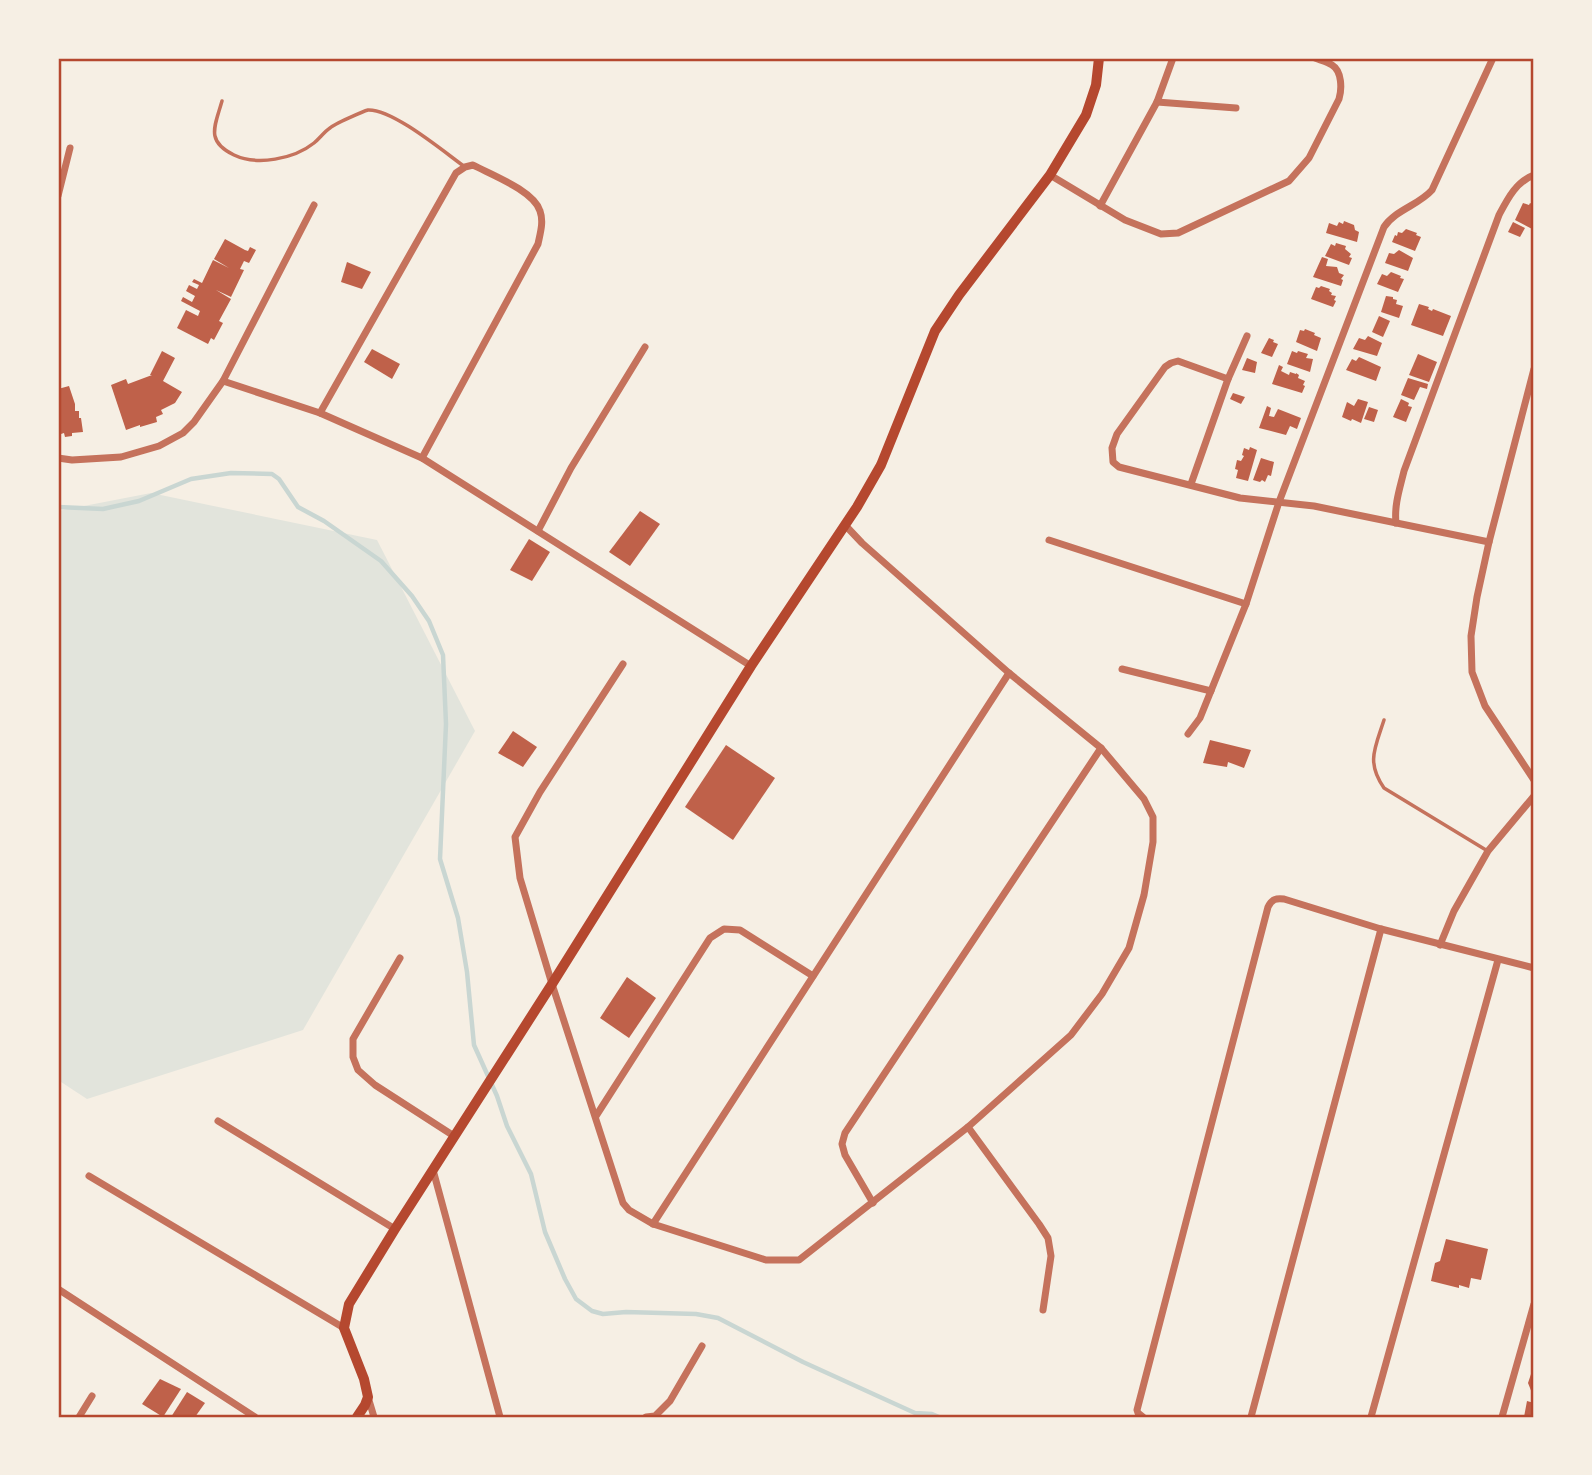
<svg xmlns="http://www.w3.org/2000/svg" width="1592" height="1475" font-family="Figtree,sans-serif">
	<rect width="100%" height="100%" fill="#f6efe4"/>
	<!-- green -->
	<polygon fill="#e2e4dc" points="151,493 377,540 475,731 303,1030 87,1099 58,1080 58,511"/>
	<g fill="none" stroke-linecap="round" stroke-linejoin="round">
		<!-- stream -->
		<polyline stroke="#c9d6d2" stroke-width="4.5" points="58,507 103,509 139,501 191,479 231,473 272,474 279,479 298,507 324,521 381,561 412,596 429,621 443,655 446,724 440,859 458,918 467,972 474,1045 497,1096 507,1126 531,1174 545,1232 565,1279 576,1299 592,1311 603,1314 626,1312 696,1314 718,1318 803,1362 915,1413 932,1414 939,1417"/>
	</g>
	<!-- building -->
	<g fill="#bf614a">
		<polygon points="1523,203 1529,205 1530,203 1534,205 1534,230 1515,220"/>
		<polygon points="1344,221 1354,225 1355,230 1359,232 1357,242 1326,233 1329,223 1337,226 1339,222 1343,224"/>
		<polygon points="1513,222 1525,228 1520,237 1508,232"/>
		<polygon points="1406,229 1417,233 1416,235 1421,237 1415,251 1392,242 1395,235 1397,236 1398,232 1402,233"/>
		<polygon points="225,239 245,250 248,251 250,247 256,250 249,263 244,261 240,269 244,270 231,297 216,290 231,299 219,321 223,323 214,340 211,338 208,344 177,328 186,310 198,316 200,311 181,301 183,297 192,302 195,296 186,291 189,285 197,289 199,285 192,282 194,279 202,283 213,260 229,268 214,259"/>
		<polygon points="1336,243 1346,246 1345,249 1351,254 1349,257 1352,258 1349,265 1325,256 1331,244 1335,246"/>
		<polygon points="1399,250 1413,258 1408,271 1385,263 1389,253 1394,254"/>
		<polygon points="1322,257 1328,259 1326,266 1337,267 1339,273 1344,275 1341,279 1343,280 1341,286 1313,277"/>
		<polygon points="347,262 371,272 362,289 341,282"/>
		<polygon points="1391,272 1401,276 1400,278 1404,279 1398,292 1377,284 1382,274 1387,276"/>
		<polygon points="1321,286 1330,289 1329,291 1332,293 1331,295 1336,296 1334,300 1336,301 1333,307 1311,299 1316,287 1319,288"/>
		<polygon points="1386,296 1393,297 1393,299 1397,300 1396,304 1403,306 1399,318 1381,312"/>
		<polygon points="1419,304 1429,307 1428,309 1432,311 1433,309 1451,316 1443,336 1411,325"/>
		<polygon points="1379,316 1390,321 1383,337 1372,332"/>
		<polygon points="1305,329 1315,333 1314,335 1321,338 1317,351 1296,342 1300,330 1304,331"/>
		<polygon points="1368,336 1382,343 1377,356 1353,349 1359,338 1365,340"/>
		<polygon points="1269,338 1274,340 1273,342 1278,344 1272,357 1261,353"/>
		<polygon points="372,349 400,364 392,379 364,362"/>
		<polygon points="162,351 175,358 163,381 182,392 175,403 161,410 163,414 156,417 157,422 140,427 140,425 126,430 111,385 126,379 128,384 152,375 150,375"/>
		<polygon points="1292,351 1297,353 1298,351 1308,354 1306,358 1313,359 1310,372 1287,364"/>
		<polygon points="1418,354 1437,362 1429,382 1409,375"/>
		<polygon points="1359,357 1381,367 1376,381 1346,370 1352,359 1356,361"/>
		<polygon points="1247,358 1257,362 1255,373 1242,370"/>
		<polygon points="1279,365 1283,367 1281,371 1289,375 1290,372 1296,374 1296,373 1299,375 1298,378 1305,381 1303,385 1305,386 1302,393 1272,384"/>
		<polygon points="1408,378 1428,384 1427,389 1420,387 1414,400 1401,395"/>
		<polygon points="69,386 75,404 75,411 79,411 79,418 81,418 83,432 72,433 72,436 65,437 64,433 58,435 58,389"/>
		<polygon points="1233,393 1245,397 1241,404 1230,399"/>
		<polygon points="1358,399 1368,402 1361,423 1352,419 1351,421 1342,417 1347,402 1354,406"/>
		<polygon points="1401,399 1409,403 1408,406 1412,407 1406,422 1393,417"/>
		<polygon points="1267,406 1271,408 1269,416 1274,417 1278,409 1301,418 1297,429 1290,426 1286,435 1259,428"/>
		<polygon points="1369,407 1378,410 1374,422 1364,419"/>
		<polygon points="1250,447 1257,450 1248,481 1236,478 1238,470 1235,469 1237,460 1241,461 1244,456 1242,455 1244,448 1249,450"/>
		<polygon points="1261,458 1274,462 1271,476 1268,475 1265,482 1262,480 1260,482 1253,480"/>
		<polygon points="640,511 660,524 630,566 609,552"/>
		<polygon points="529,539 550,552 532,581 510,570"/>
		<polygon points="513,731 537,747 523,767 498,753"/>
		<polygon points="1210,740 1251,750 1244,768 1228,762 1227,767 1203,763"/>
		<polygon points="726,745 775,778 733,840 685,807"/>
		<polygon points="627,977 656,998 629,1038 600,1018"/>
		<polygon points="1446,1239 1488,1249 1481,1280 1471,1278 1469,1288 1459,1285 1459,1288 1431,1281 1435,1263 1440,1261"/>
		<polygon points="1534,1365 1534,1398 1528,1383"/>
		<polygon points="160,1379 181,1389 163,1417 142,1404"/>
		<polygon points="187,1392 205,1403 195,1417 171,1417"/>
		<polygon points="1527,1401 1534,1403 1534,1417 1524,1417"/>
	</g>
	<g fill="none" stroke-linecap="round" stroke-linejoin="round">
		<!-- service -->
		<g stroke="#c5725c" stroke-width="3.5">
			<path d="M222,101C215,126 205,141 234,155C257,166 294,159 314,143C320,138 324,132 330,128C334,124 364,111 368,110C393,109 444,152 465,167"/>
			<path d="M1384,720C1375,748 1366,762 1384,788L1486,850"/>
		</g>
		<!-- minor -->
		<g stroke="#c5725c" stroke-width="7">
			<polyline points="1157,102 1236,108"/>
			<path d="M1050,175L1125,220L1161,234L1178,233L1289,181L1309,158L1339,99C1342,89 1342,71 1332,65C1328,62 1320,60 1315,58"/>
			<polyline points="58,196 70,148"/>
			<polyline points="1100,206 1157,102 1173,58"/>
			<polyline points="1534,369 1489,542 1477,597 1471,636 1472,672 1485,706 1534,780"/>
			<polyline points="1228,379 1178,361 1171,363 1165,367 1117,434 1112,448 1113,462 1119,467 1240,498 1314,506 1489,542"/>
			<polyline points="223,381 320,413 422,458 751,666"/>
			<path d="M320,413L456,173L465,167L473,165C492,175 534,191 540,211C544,222 540,234 538,244L422,458"/>
			<polyline points="58,458 72,460 121,457 159,446 183,433 194,422 223,381 314,205"/>
			<polyline points="1191,484 1228,379 1247,336"/>
			<path d="M1396,523C1394,505 1400,488 1404,471L1499,215C1508,198 1516,182 1534,175"/>
			<polyline points="538,531 571,468 645,347"/>
			<polyline points="1049,540 1246,604"/>
			<polyline points="623,664 540,792 515,837 520,878 552,984 623,1203 629,1210 653,1224 766,1260 799,1260 968,1127 1071,1035 1102,994 1129,948 1144,895 1153,842 1153,817 1144,799 1101,748 1009,673 862,543 845,525"/>
			<polyline points="1122,669 1211,691"/>
			<path d="M1188,734L1200,718L1246,604L1279,502L1384,227C1395,210 1419,205 1432,190L1493,58"/>
			<polyline points="1440,945 1454,911 1488,851 1534,796"/>
			<polyline points="400,958 353,1039 353,1057 358,1070 375,1085 454,1136"/>
			<polyline points="596,1116 710,938 724,929 740,930 813,976"/>
			<polyline points="218,1121 395,1229"/>
			<polyline points="968,1127 1039,1224 1048,1238 1051,1256 1043,1310"/>
			<polyline points="433,1170 500,1417"/>
			<polyline points="89,1176 344,1328"/>
			<polyline points="873,1203 845,1155 842,1144 845,1133 1101,748"/>
			<polyline points="653,1224 1009,673"/>
			<polyline points="58,1289 255,1417"/>
			<polyline points="368,1397 374,1417"/>
			<polyline points="79,1417 92,1396"/>
			<polyline points="646,1417 655,1416 670,1401 702,1346"/>
			<path d="M1143,1417L1138,1413L1137,1410L1268,907C1272,899 1276,898 1284,899L1381,929L1534,968"/>
			<polyline points="1251,1417 1381,929"/>
			<polyline points="1371,1417 1498,960"/>
			<polyline points="1502,1417 1534,1304"/>
		</g>
		<!-- secondary -->
		<polyline stroke="#b5482f" stroke-width="10" points="357,1417 365,1405 368,1397 364,1379 344,1328 349,1304 395,1229 552,984 751,666 857,507 881,465 935,331 959,295 1050,175 1086,115 1096,85 1099,58"/>
	</g>
	<!-- border -->
	<rect width="1592" height="1475" fill="none" stroke="#f6efe4" stroke-width="119"/>
	<rect x="60" y="60" width="1472" height="1356" fill="none" stroke="#b5482f" stroke-width="2.5"/>
</svg>
